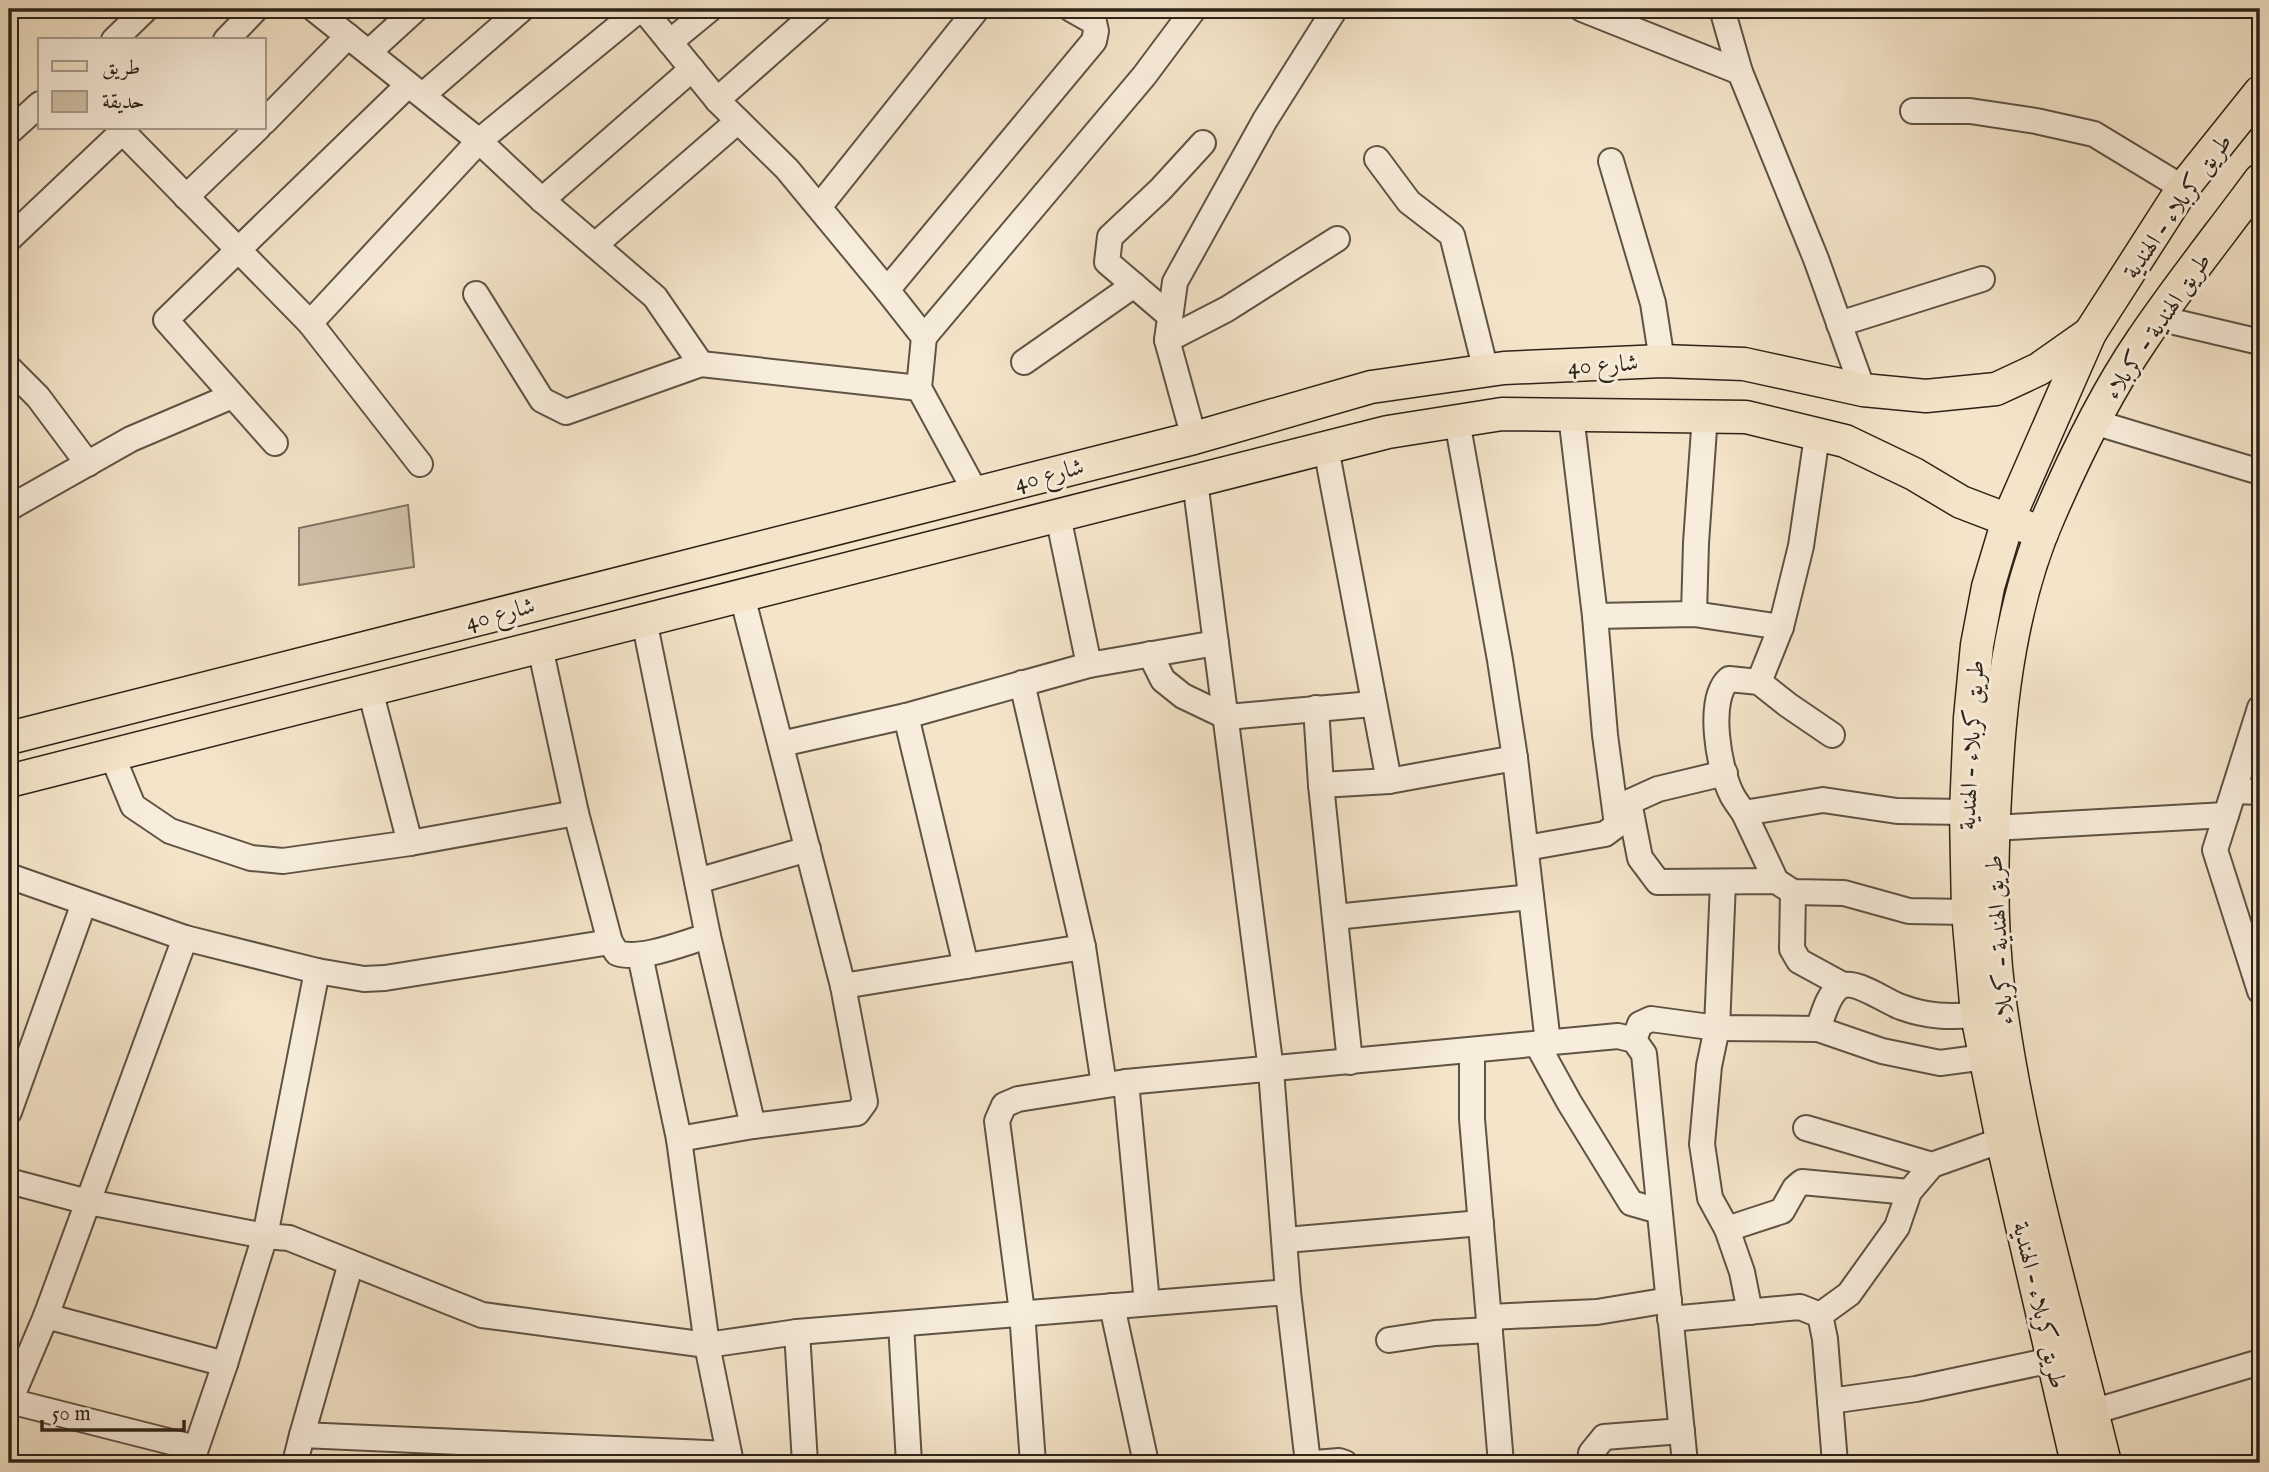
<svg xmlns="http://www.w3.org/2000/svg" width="2269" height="1472" font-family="'IM FELL English',Amiri,serif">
	<rect width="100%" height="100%" fill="#f4e4c9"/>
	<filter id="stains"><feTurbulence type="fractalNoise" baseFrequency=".00286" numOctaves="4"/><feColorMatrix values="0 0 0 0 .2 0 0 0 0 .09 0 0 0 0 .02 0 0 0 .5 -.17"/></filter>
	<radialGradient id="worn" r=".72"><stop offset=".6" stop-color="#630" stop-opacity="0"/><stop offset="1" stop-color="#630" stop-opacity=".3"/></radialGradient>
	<!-- green -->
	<polygon fill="#d2c3ab" stroke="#807362" stroke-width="2" points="408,505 414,567 299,585 299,528"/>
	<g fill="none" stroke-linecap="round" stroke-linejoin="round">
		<!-- minor casing -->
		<g stroke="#5f5344" stroke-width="28">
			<g id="minor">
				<polyline points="314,9 479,141 542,200 655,297 701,364 919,388"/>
				<polyline points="643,9 718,101 787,169 887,290 924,337 919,388 976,493"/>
				<polyline points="1582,9 1740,72"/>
				<polyline points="1722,9 1740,72 1816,259 1863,390"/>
				<polyline points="114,40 146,9"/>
				<polyline points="226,40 256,9"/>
				<polyline points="670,42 710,9"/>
				<polyline points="369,52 416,9"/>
				<polyline points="423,95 522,9"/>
				<polyline points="717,100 820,9"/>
				<polyline points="1913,111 1970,111 2036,121 2094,134 2183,188"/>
				<polyline points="264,122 348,36"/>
				<polyline points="119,128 310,323"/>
				<polyline points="9,132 40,104"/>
				<polyline points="1377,159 1409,202 1452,235 1486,371"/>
				<polyline points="1611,161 1653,303 1662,361"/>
				<polyline points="186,197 258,128"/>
				<polyline points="542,200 692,69"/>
				<polyline points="819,207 977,9"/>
				<polyline points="9,239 123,131"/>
				<polyline points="595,245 738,121"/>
				<polyline points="887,290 1094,41 1096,31 1094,22 1071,9"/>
				<polyline points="476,294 542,400 566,412 701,364"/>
				<polyline points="1170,316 1107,262 1110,237 1160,190 1203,143"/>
				<polyline points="2158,318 2260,342"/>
				<polyline points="1839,324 1982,279"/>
				<polyline points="924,337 1144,76 1194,9"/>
				<polyline points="1167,340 1227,309 1337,239"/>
				<polyline points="1024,362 1134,285"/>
				<polyline points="9,368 38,397 88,464"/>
				<polyline points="1457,421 1500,660 1515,758 1548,1043"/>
				<polyline points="2094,422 2260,472"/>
				<polyline points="1194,438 1167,340 1175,282 1265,120 1335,9"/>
				<polyline points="275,443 166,320 408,85"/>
				<polyline points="1326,448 1389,781"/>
				<polyline points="420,464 310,323 479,141 640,9"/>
				<polyline points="1195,481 1271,1070 1288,1292 1308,1463"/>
				<polyline points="9,508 131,439 232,396"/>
				<polyline points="1058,516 1089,665"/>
				<polyline points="1694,614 1696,543 1705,415"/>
				<polyline points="1595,616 1694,614 1781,627"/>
				<polyline points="644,620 708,936 753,1126"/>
				<path d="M540,647L576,813L610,942L617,953C641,961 683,943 708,936"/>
				<polyline points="1150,654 1163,680 1183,696 1227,717 1372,704"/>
				<polyline points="1759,682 1781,627 1801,546 1817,436"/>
				<polyline points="1022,683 1083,947 1104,1085"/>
				<polyline points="370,690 410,843"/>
				<polyline points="1316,708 1321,785 1350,1062"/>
				<polyline points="2260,708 2215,850 2260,991"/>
				<polyline points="906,716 966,966"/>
				<path d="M1832,735L1788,705L1759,682L1729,679C1706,699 1719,770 1732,795C1735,801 1740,807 1744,813L1823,800L1897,811L1966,812"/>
				<polyline points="781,744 906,716 1089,665 1216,643"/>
				<polyline points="112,755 133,806 170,831 251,858 283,861 410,843 576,813"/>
				<polyline points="1321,785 1389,781 1515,758"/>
				<polyline points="2234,791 2260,792"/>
				<polyline points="1629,802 1640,858 1658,882 1776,881 1793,892 1844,893 1909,911 1968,912"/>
				<polyline points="1616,808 1658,789 1725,773"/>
				<polyline points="1744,813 1776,881"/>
				<polyline points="1992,828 2226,815"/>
				<polyline points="1526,848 1605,834 1617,825 1605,735 1595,616 1571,415"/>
				<polyline points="9,876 185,938 317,971 364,979 385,978 610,942"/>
				<polyline points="697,881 808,849"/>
				<polyline points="1723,882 1717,1028 1709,1066 1702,1144 1710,1198 1727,1229 1742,1272 1750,1312"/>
				<polyline points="1793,892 1792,949 1799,961 1843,985"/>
				<polyline points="1335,917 1531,897"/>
				<polyline points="640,955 679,1139 707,1345 731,1463"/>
				<polyline points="843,986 1083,947"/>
				<path d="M1818,1029C1823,1016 1828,993 1841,986C1856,979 1886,1002 1901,1007C1928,1017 1949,1017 1977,1015"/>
				<polyline points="1634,1040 1640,1024 1651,1019 1717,1028 1818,1029 1882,1051 1940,1063 1985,1057"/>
				<polyline points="1537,1044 1569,1102 1631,1203 1659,1211"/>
				<polyline points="1472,1050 1472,1119 1501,1463"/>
				<polyline points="1126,1082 1147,1303"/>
				<polyline points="9,1112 84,903"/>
				<polyline points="1806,1128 1932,1165"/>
				<polyline points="679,1139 753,1126 857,1113 865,1102 843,986 742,596"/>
				<polyline points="9,1181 88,1202 265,1236 289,1238 482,1315 707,1345 797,1332 1288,1292"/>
				<polyline points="1727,1229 1782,1211 1795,1188 1802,1182 1909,1192"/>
				<polyline points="1286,1240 1481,1223"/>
				<polyline points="1112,1306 1146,1463"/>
				<polyline points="1820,1315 1849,1294 1897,1227 1909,1192 1932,1165 2002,1140"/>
				<polyline points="46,1316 225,1364"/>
				<polyline points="1489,1317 1597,1312 1669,1300"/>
				<polyline points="1670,1319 1800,1307 1820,1315 1825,1339 1835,1463"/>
				<polyline points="901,1324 909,1463"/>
				<polyline points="797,1332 805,1463"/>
				<polyline points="1389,1340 1435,1333 1490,1330"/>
				<polyline points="10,1401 195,1448"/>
				<polyline points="1830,1401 1916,1389 2052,1360"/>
				<polyline points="9,1403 46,1316 185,938"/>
				<polyline points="2092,1412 2260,1362"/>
				<polyline points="302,1435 351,1263"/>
				<polyline points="191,1463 225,1364 265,1236 317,971"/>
				<polyline points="295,1463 302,1435 729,1454"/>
				<polyline points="1033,1463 1022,1312 997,1121 1004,1105 1018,1099 1126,1082 1618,1036 1634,1040 1644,1054 1685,1463"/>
				<polyline points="1315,1463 1339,1461 1345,1463"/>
				<polyline points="1590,1463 1591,1453 1604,1437 1682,1431"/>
			</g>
		</g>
		<!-- major casing -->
		<g stroke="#2d2318" stroke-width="35">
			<g id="major">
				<polyline points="9,738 1194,438 1371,387 1504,368 1662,361 1744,364 1863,390 1926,396 1996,389 2039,369 2090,333"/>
				<polyline points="9,781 1388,432 1502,414 1746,417 1845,441 1914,474 1961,502 2042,533"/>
				<polyline points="2077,1463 2002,1140 1977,1015 1968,912 1966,812 1970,718 1977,645 1988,587 2008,520 2090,333 2183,188 2260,92"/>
				<path d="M2105,1463C2067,1308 2020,1154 1999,995C1989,918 1992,840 1997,763C2002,679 2015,593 2049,516C2075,456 2105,394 2142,340C2179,285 2221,233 2260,180"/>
			</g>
		</g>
		<!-- minor -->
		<use href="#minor" stroke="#f8eddc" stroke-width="24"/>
		<!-- major -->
		<use href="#major" stroke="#f4e4c9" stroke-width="32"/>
	</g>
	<g text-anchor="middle" stroke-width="6" stroke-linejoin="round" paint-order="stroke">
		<!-- street labels -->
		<g font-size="24" fill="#2d2318" stroke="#f8eddc">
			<text transform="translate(2177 206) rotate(-55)" y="8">طريق كربلاء - الهندية</text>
			<text transform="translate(2157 326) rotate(-56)" y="8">طريق الهندية - كربلاء</text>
			<text transform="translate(1603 364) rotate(-3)" y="8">شارع 40</text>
			<text transform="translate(1049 474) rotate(-14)" y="8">شارع 40</text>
			<text transform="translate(500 613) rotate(-14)" y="8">شارع 40</text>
			<text transform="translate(1971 745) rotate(-87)" y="8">طريق كربلاء - الهندية</text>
			<text transform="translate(1999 940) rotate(-94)" y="8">طريق الهندية - كربلاء</text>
			<text transform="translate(2040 1305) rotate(77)" y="8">طريق كربلاء - الهندية</text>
		</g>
	</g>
	<!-- margin -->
	<rect width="2269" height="1472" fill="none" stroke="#f4e4c9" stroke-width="35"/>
	<rect x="10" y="10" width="2248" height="1451" fill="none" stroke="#2d2318" stroke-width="3.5"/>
	<rect x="18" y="18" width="2234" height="1437" fill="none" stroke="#2d2318" stroke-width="2"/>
	<!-- legend -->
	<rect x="38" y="38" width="228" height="91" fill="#f8eddc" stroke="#a79c8e" stroke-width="2"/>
	<rect x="52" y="61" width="35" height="10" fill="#f4e4c9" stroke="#a79c8e" stroke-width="2"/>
	<text x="102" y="74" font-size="21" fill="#2d2318">طريق</text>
	<rect x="52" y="91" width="35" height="21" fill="#d2c3ab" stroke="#a79c8e" stroke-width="2"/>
	<text x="102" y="108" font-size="21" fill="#2d2318">حديقة</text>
	<!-- scale -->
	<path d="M42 1420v10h142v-10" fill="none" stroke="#2d2318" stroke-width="3.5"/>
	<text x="52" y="1420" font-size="21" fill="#2d2318" stroke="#f8eddc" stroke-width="5" paint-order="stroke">50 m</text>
	<rect width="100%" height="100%" filter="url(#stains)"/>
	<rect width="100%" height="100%" fill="url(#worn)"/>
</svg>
